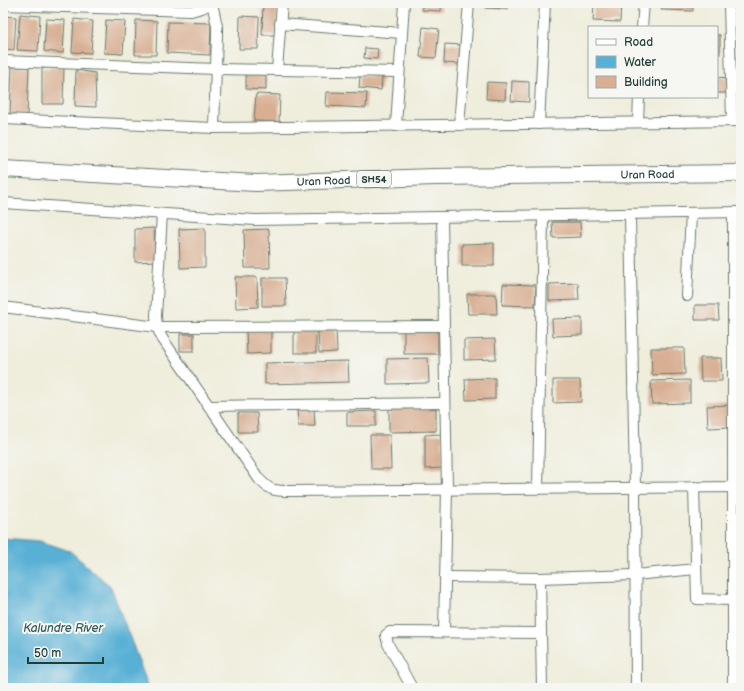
<svg xmlns="http://www.w3.org/2000/svg" width="744" height="691" font-family="'Balsamiq Sans',sans-serif">
	<rect width="100%" height="100%" fill="#f6f6f2"/>
	<filter id="ink" filterUnits="userSpaceOnUse"><feTurbulence type="fractalNoise" baseFrequency=".025" numOctaves="2"/><feDisplacementMap in="SourceGraphic" scale="8" xChannelSelector="R" yChannelSelector="G"/><feConvolveMatrix kernelMatrix="1 2 1 2 8 2 1 2 1" color-interpolation-filters="sRGB"/></filter>
	<filter id="wash" filterUnits="userSpaceOnUse"><feTurbulence type="fractalNoise" baseFrequency=".012" numOctaves="4" result="noise"/><feDisplacementMap in="SourceGraphic" scale="16" xChannelSelector="R" yChannelSelector="G"/><feGaussianBlur stdDeviation="0.9" result="paint"/><feColorMatrix in="noise" values="0 0 0 0 0 0 0 0 0 0 0 0 0 0 0 0 0 1.4 0 .05"/><feComposite in="paint" operator="in"/></filter>
	<g filter="url(#wash)">
		<rect width="100%" height="100%" fill="#efeddb"/>
		<!-- water -->
		<polygon fill="#59b0d5" stroke="#3c7684" points="3,538 40,541 70,551 111,587 149,688 3,688"/>
		<g id="blocks">
			<!-- building -->
			<g fill="#d8af93">
				<polygon points="238,3 259,3 259,7"/>
				<polygon points="263,3 278,3 276,35 262,35"/>
				<polygon points="422,3 441,3 441,11 422,10"/>
				<polygon points="486,3 508,3 508,9 485,8"/>
				<polygon points="594,3 621,3 620,22 593,21"/>
				<polygon points="662,3 693,3 693,11 661,10"/>
				<polygon points="20,14 40,16 38,51 17,50"/>
				<polygon points="3,16 16,17 14,50 3,49"/>
				<polygon points="240,16 259,17 258,49 239,49"/>
				<polygon points="46,19 65,20 63,53 44,51"/>
				<polygon points="74,19 93,21 91,53 72,52"/>
				<polygon points="106,20 125,21 123,54 104,53"/>
				<polygon points="136,20 157,21 156,55 135,55"/>
				<polygon points="168,22 211,23 210,55 167,53"/>
				<polygon points="423,27 439,29 436,58 420,57"/>
				<rect x="717" y="35" width="3" height="19"/>
				<polygon points="445,44 462,45 460,64 444,63"/>
				<polygon points="365,48 378,49 377,59 364,58"/>
				<polygon points="12,67 29,67 27,115 10,114"/>
				<polygon points="64,67 63,104 42,104 42,68"/>
				<polygon points="76,70 95,73 96,107 75,106"/>
				<polygon points="246,73 266,73 266,90 246,89"/>
				<polygon points="360,76 382,77 381,90 359,88"/>
				<polygon points="717,77 728,78 727,93 717,93"/>
				<polygon points="512,81 529,82 529,102 511,101"/>
				<polygon points="487,82 506,83 505,100 486,99"/>
				<polygon points="327,92 367,93 366,108 326,106"/>
				<polygon points="256,94 280,95 279,122 254,121"/>
				<polygon points="552,222 580,222 581,237 553,238"/>
				<polygon points="154,228 155,261 135,262 135,229"/>
				<polygon points="205,228 205,267 180,268 179,229"/>
				<polygon points="269,229 270,268 245,268 244,230"/>
				<polygon points="494,243 494,266 462,266 462,244"/>
				<polygon points="235,277 257,277 258,307 236,308"/>
				<polygon points="262,278 285,278 286,306 262,306"/>
				<polygon points="578,283 579,300 549,301 549,284"/>
				<polygon points="503,284 536,285 535,306 502,305"/>
				<polygon points="467,294 496,294 497,314 468,314"/>
				<polygon points="695,305 718,305 719,320 695,320"/>
				<polygon points="582,318 582,335 553,336 552,319"/>
				<rect x="294" y="327" width="22" height="26"/>
				<polygon points="336,327 337,352 319,353 318,328"/>
				<polygon points="271,329 271,353 247,354 246,330"/>
				<rect x="404" y="329" width="34" height="25"/>
				<rect x="180" y="334" width="14" height="17"/>
				<polygon points="495,339 496,359 464,360 464,340"/>
				<polygon points="651,348 684,348 685,374 652,375"/>
				<polygon points="428,358 429,383 387,384 387,359"/>
				<polygon points="700,358 721,358 722,381 701,381"/>
				<polygon points="348,361 349,382 265,384 265,363"/>
				<polygon points="495,378 495,399 466,400 465,379"/>
				<polygon points="553,380 580,380 581,402 553,403"/>
				<polygon points="690,380 690,403 652,404 651,381"/>
				<polygon points="732,405 733,427 708,428 707,406"/>
				<polygon points="297,407 314,407 315,426 298,426"/>
				<polygon points="436,407 436,431 389,432 389,408"/>
				<polygon points="376,411 376,426 347,426 347,412"/>
				<polygon points="238,413 257,413 258,432 238,432"/>
				<polygon points="442,434 443,468 425,469 425,435"/>
				<polygon points="370,435 390,435 391,469 371,469"/>
			</g>
		</g>
	</g>
	<g filter="url(#ink)">
		<use href="#blocks" fill-opacity="0" stroke="#687b6e" stroke-width="1"/>
		<g fill="none" stroke-linecap="round" stroke-linejoin="round">
			<!-- minor casing -->
			<g stroke="#687b6e" stroke-width="12">
				<g id="minor">
					<polyline points="212,3 217,26 217,35 214,128"/>
					<polyline points="729,3 732,121"/>
					<polyline points="3,5 191,11 202,8 212,3"/>
					<polyline points="280,24 402,33"/>
					<polyline points="642,27 644,3"/>
					<polyline points="3,61 216,69 399,72"/>
					<polyline points="277,70 282,3"/>
					<polyline points="3,119 214,128 741,121"/>
					<polyline points="638,122 639,97"/>
					<polyline points="539,124 545,3"/>
					<polyline points="459,125 469,3"/>
					<polyline points="396,126 404,3"/>
					<polyline points="3,203 255,220 741,212"/>
					<path d="M162,214L156,316L157,327L162,338L259,479C270,491 275,491 290,491L741,487"/>
					<polyline points="630,214 635,487 636,688"/>
					<polyline points="442,217 447,489 444,632"/>
					<polyline points="687,296 691,213"/>
					<polyline points="3,307 157,327 444,326"/>
					<polyline points="209,406 445,403"/>
					<polyline points="694,487 697,599 733,600"/>
					<polyline points="538,489 543,216"/>
					<polyline points="445,577 540,578 635,575 696,569"/>
					<polyline points="540,578 542,688"/>
					<polyline points="412,688 388,644 386,635 390,632 541,633"/>
					<polyline points="733,688 733,212"/>
				</g>
			</g>
			<!-- primary casing -->
			<g stroke="#687b6e" stroke-width="18">
				<g id="primary">
					<path id="s1" d="M3,169L256,183L435,177L741,173"/>
				</g>
			</g>
			<!-- minor -->
			<use href="#minor" stroke="#fff" stroke-width="10"/>
			<!-- primary -->
			<use href="#primary" stroke="#fff" stroke-width="16"/>
		</g>
	</g>
	<g text-anchor="middle" stroke-width="4" stroke-linejoin="round" paint-order="stroke">
		<!-- shield labels -->
		<rect fill="#f6f6f2" stroke="#60746d" stroke-width="1" x="357" y="171" width="34" height="16" rx="3"/>
		<g font-size="10" font-weight="bold" fill="#1f3d34">
			<text x="374" y="183">SH54</text>
		</g>
		<!-- street labels -->
		<g font-size="11" fill="#1f3d34" stroke="#f6f6f2">
			<text dy="4" stroke="none"><textPath href="#s1" startOffset="645">Uran Road</textPath></text>
			<text dy="4" stroke="none"><textPath href="#s1" startOffset="321">Uran Road</textPath></text>
		</g>
		<!-- water labels -->
		<g font-size="12" font-style="italic" fill="#2e5a5c" stroke="#f6f6f2">
			<text x="63" y="632">Kalundre River</text>
		</g>
	</g>
	<!-- margin -->
	<rect width="744" height="691" fill="none" stroke="#f6f6f2" stroke-width="16"/>
	<!-- legend -->
	<rect x="588" y="26" width="130" height="72" fill="#f6f6f2" stroke="#a0aca6"/>
	<rect x="596" y="39" width="20" height="6" fill="#ffffff" stroke="#a0aca6"/>
	<text x="624" y="46" font-size="12" fill="#1f3d34">Road</text>
	<rect x="596" y="56" width="20" height="12" fill="#59b0d5" stroke="#a0aca6"/>
	<text x="624" y="66" font-size="12" fill="#1f3d34">Water</text>
	<rect x="596" y="76" width="20" height="12" fill="#d8af93" stroke="#a0aca6"/>
	<text x="624" y="86" font-size="12" fill="#1f3d34">Building</text>
	<!-- scale -->
	<path d="M28 657v6h75v-6" fill="none" stroke="#1f3d34" stroke-width="2"/>
	<text x="34" y="657" font-size="12" fill="#1f3d34" stroke="#f6f6f2" stroke-width="3" paint-order="stroke">50 m</text>
</svg>
